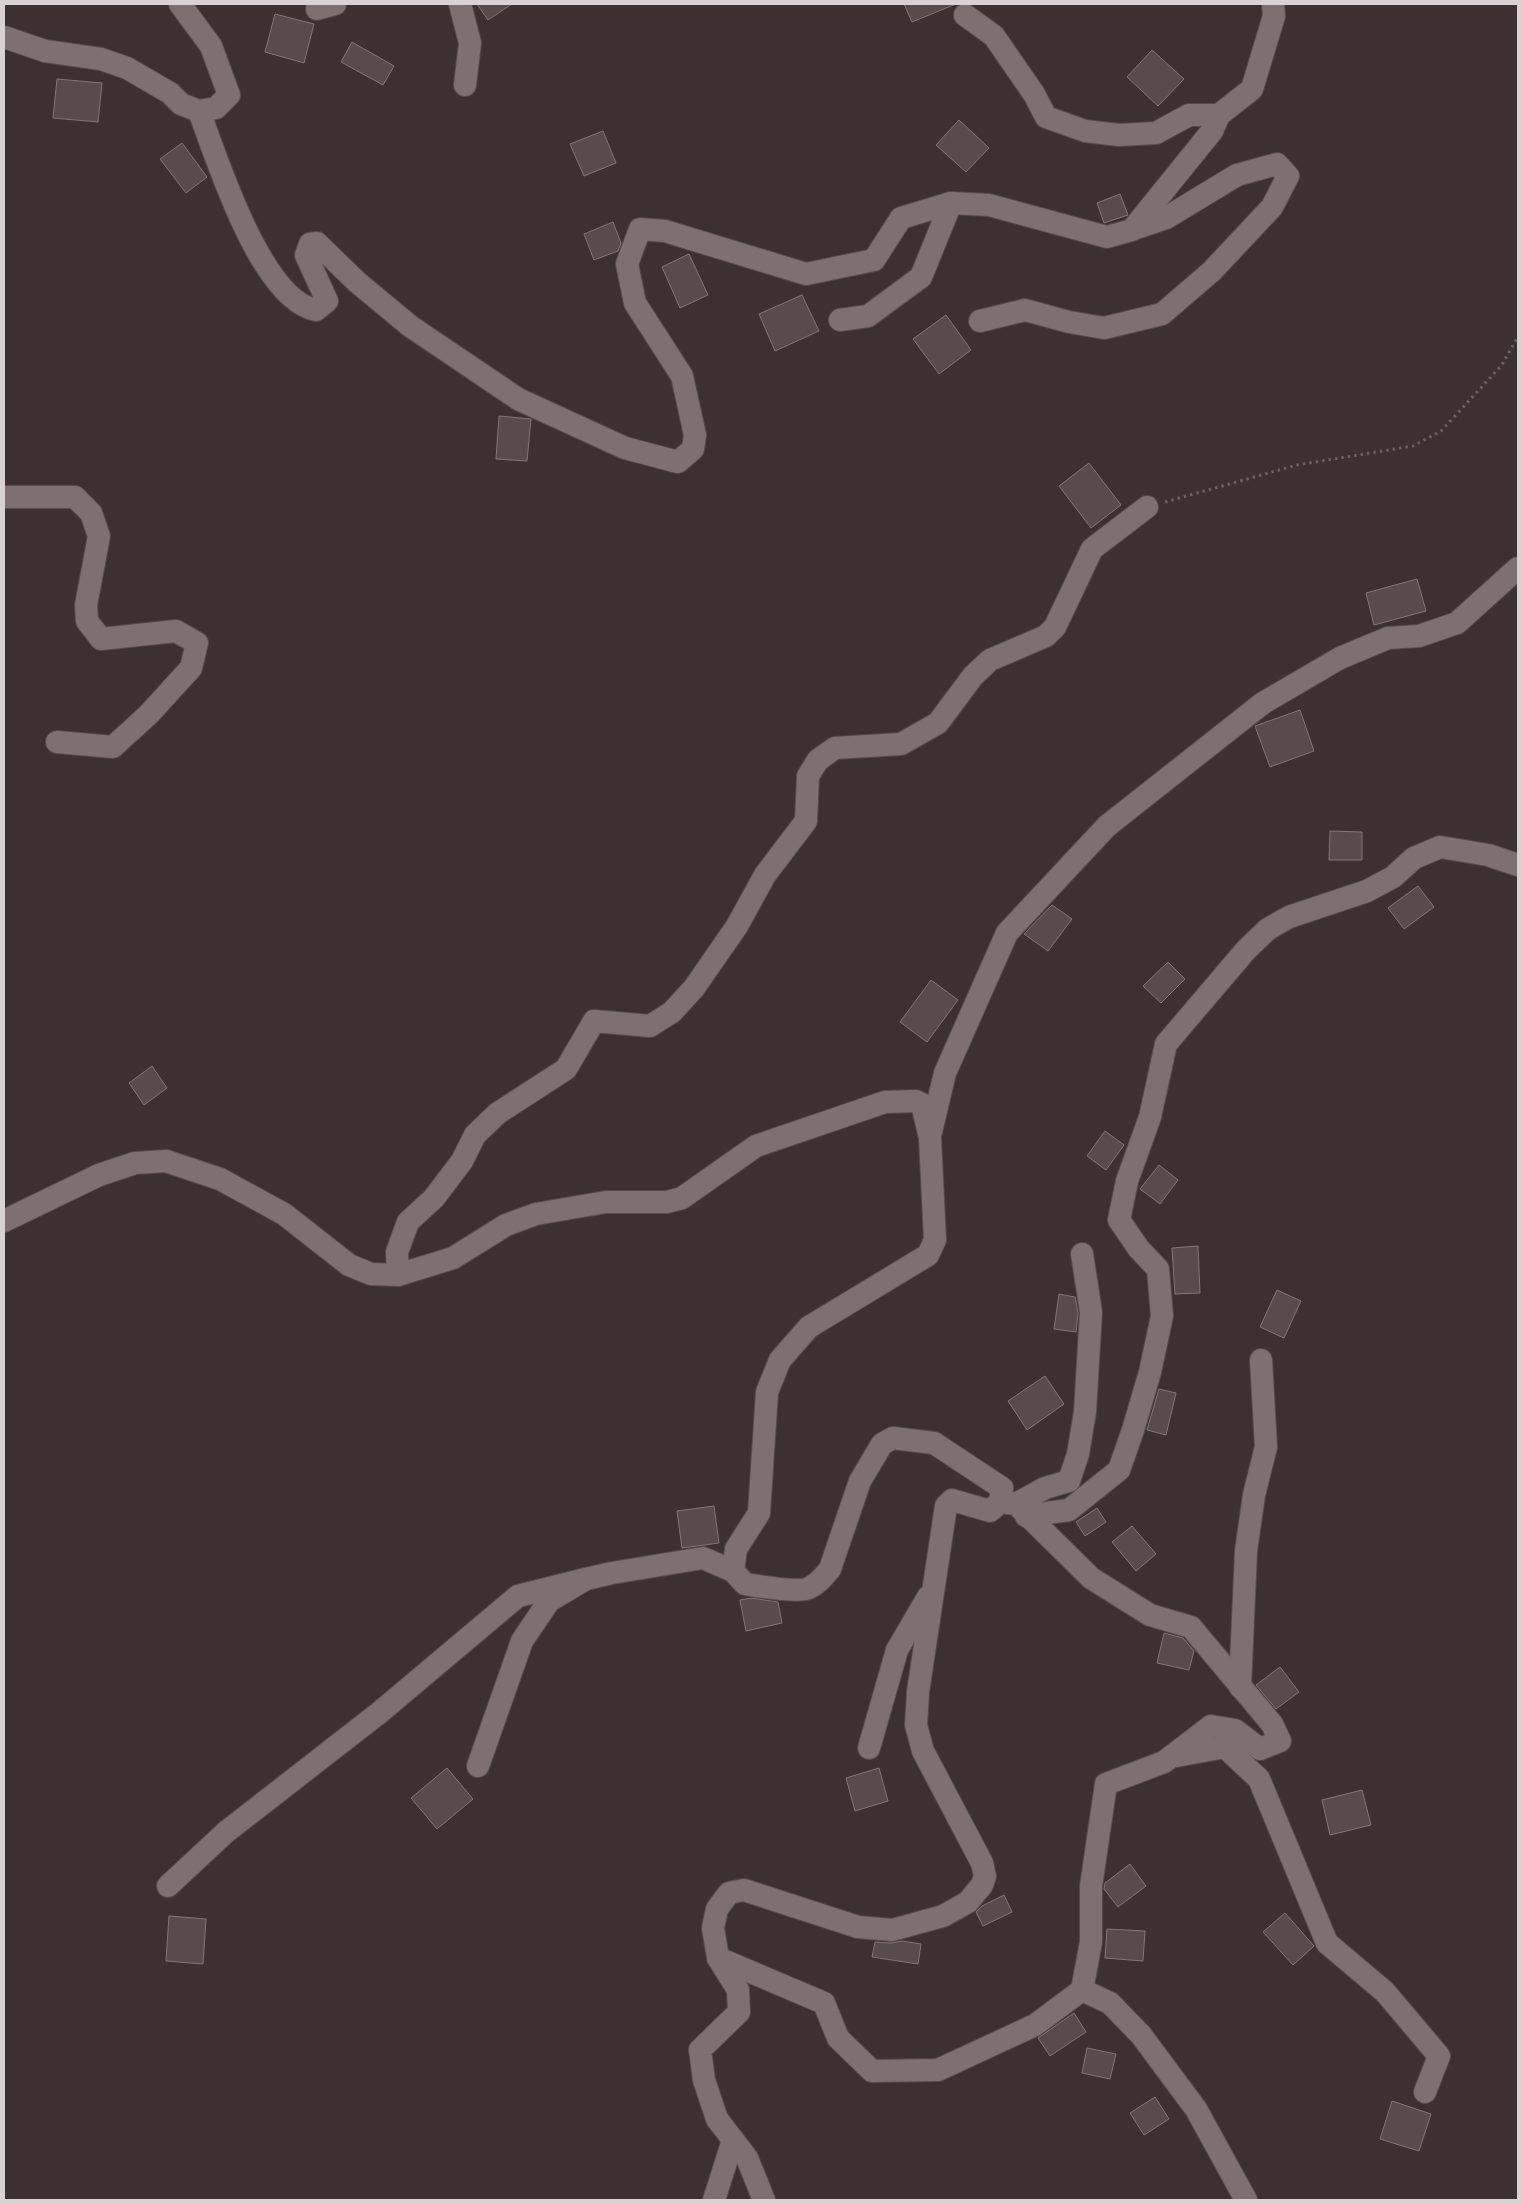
<svg xmlns="http://www.w3.org/2000/svg" width="1522" height="2204" font-family="Cabin,sans-serif">
	<rect width="100%" height="100%" fill="#3c3031"/>
	<!-- building -->
	<g fill="#584b4b" stroke="#847676">
		<polygon points="477,4 512,4 488,20"/>
		<polygon points="904,4 956,4 912,22"/>
		<polygon points="275,14 314,24 304,63 265,52"/>
		<polygon points="352,42 394,66 383,85 341,62"/>
		<polygon points="1152,50 1184,79 1158,106 1127,77"/>
		<polygon points="57,79 102,83 98,122 53,118"/>
		<polygon points="959,120 989,148 966,172 936,145"/>
		<polygon points="603,131 616,163 584,176 570,144"/>
		<polygon points="182,143 207,177 186,193 160,159"/>
		<polygon points="1120,194 1128,215 1104,223 1097,203"/>
		<polygon points="613,222 621,243 618,251 594,260 584,234"/>
		<polygon points="689,254 708,295 680,308 662,267"/>
		<polygon points="802,295 819,331 775,351 759,314"/>
		<polygon points="946,315 971,350 939,374 913,339"/>
		<polygon points="499,416 531,419 527,461 496,459"/>
		<polygon points="1089,463 1121,505 1091,528 1059,486"/>
		<polygon points="1417,579 1426,611 1374,625 1366,593"/>
		<polygon points="1300,710 1314,751 1270,767 1255,726"/>
		<polygon points="1330,831 1362,832 1362,860 1329,860"/>
		<polygon points="1418,886 1434,907 1404,929 1388,908"/>
		<polygon points="1052,905 1072,919 1048,951 1024,934"/>
		<polygon points="1168,962 1185,979 1161,1003 1143,986"/>
		<polygon points="931,980 958,1000 927,1042 900,1022"/>
		<polygon points="152,1066 167,1088 144,1105 129,1083"/>
		<polygon points="1105,1131 1124,1145 1106,1170 1087,1156"/>
		<polygon points="1159,1165 1178,1180 1160,1204 1140,1189"/>
		<polygon points="1198,1246 1200,1293 1175,1294 1172,1248"/>
		<polygon points="1277,1290 1301,1301 1284,1338 1260,1327"/>
		<polygon points="1059,1294 1075,1297 1078,1313 1076,1332 1054,1329"/>
		<polygon points="1045,1376 1064,1404 1027,1430 1008,1401"/>
		<polygon points="1159,1389 1176,1393 1166,1435 1147,1430"/>
		<polygon points="714,1506 719,1543 682,1548 677,1511"/>
		<polygon points="1097,1508 1106,1522 1085,1536 1076,1522"/>
		<polygon points="1132,1526 1156,1554 1136,1571 1112,1542"/>
		<polygon points="751,1598 778,1602 782,1623 746,1631 740,1600"/>
		<polygon points="1164,1633 1183,1638 1194,1651 1189,1670 1157,1663"/>
		<polygon points="1280,1667 1299,1692 1276,1709 1256,1685"/>
		<polygon points="447,1768 473,1799 437,1829 411,1798"/>
		<polygon points="879,1768 888,1801 855,1811 846,1778"/>
		<polygon points="1362,1790 1371,1825 1330,1835 1322,1800"/>
		<polygon points="1130,1864 1146,1886 1118,1907 1104,1889 1105,1883"/>
		<polygon points="1004,1895 1012,1912 983,1926 976,1912 982,1906"/>
		<polygon points="1285,1913 1314,1946 1293,1965 1263,1932"/>
		<polygon points="169,1916 206,1919 203,1964 166,1961"/>
		<polygon points="1107,1929 1145,1931 1143,1961 1105,1958"/>
		<polygon points="902,1941 921,1944 918,1964 872,1957 875,1942 891,1943"/>
		<polygon points="1074,2013 1086,2032 1050,2056 1038,2038"/>
		<polygon points="1087,2048 1116,2054 1110,2079 1082,2073"/>
		<polygon points="1155,2097 1169,2119 1144,2135 1130,2113"/>
		<polygon points="1392,2101 1431,2114 1419,2151 1380,2139"/>
	</g>
	<g fill="none" stroke-linecap="round" stroke-linejoin="round">
		<!-- minor casing -->
		<g stroke="#564c4c" stroke-width="24">
			<g id="minor">
				<polyline points="460,4 470,43 465,85"/>
				<polyline points="317,9 335,4"/>
				<polyline points="965,15 994,36 1034,94 1046,117 1085,131 1119,135 1156,133 1189,115 1219,115"/>
				<polyline points="4,37 45,51 101,59 127,68 170,93 181,104 199,111 216,108 229,95 211,46 180,4"/>
				<path d="M199,111C217,159 261,300 316,310L327,301L306,255L310,244L317,243L357,282L410,326L518,399L625,448L678,462L693,449L695,435L682,376L635,303L627,264L640,229L665,231L806,274L874,260L901,218L951,203L989,205L1107,237L1132,230L1212,131L1219,115L1252,89L1274,16L1273,4"/>
				<polyline points="840,320 868,316 921,277 951,203"/>
				<polyline points="980,321 1025,310 1069,322 1104,328 1162,314 1212,271 1272,207 1288,176 1277,164 1237,175 1166,218 1133,229"/>
				<polyline points="4,497 75,497 91,513 99,536 86,605 87,621 101,639 176,631 197,643 191,668 149,714 113,747 57,742"/>
				<polyline points="931,1132 945,1073 1007,933 1107,826 1263,703 1340,658 1388,638 1419,636 1457,623 1518,568"/>
				<path d="M4,1221L99,1175L135,1163L166,1161L220,1179L284,1214L349,1265L371,1274L398,1275L453,1258L506,1225L536,1214L606,1202H667L682,1198L756,1146L885,1102L916,1101L922,1104L930,1138L935,1240L928,1255L809,1327L780,1360L767,1392L759,1513L736,1549L733,1571L745,1584C758,1586 799,1593 809,1588C818,1584 824,1576 830,1569L860,1481L882,1444L893,1438L934,1443L1002,1488L1000,1502L990,1511L952,1500L946,1506L918,1692L916,1725L923,1751L982,1863L985,1876L982,1885L968,1902L943,1916L892,1930L858,1927L744,1890L729,1893L717,1909L713,1928L718,1958L738,1990L739,2012L700,2050L704,2080L717,2119L747,2158L764,2200"/>
				<polyline points="398,1275 397,1252 408,1222 434,1198 462,1161 475,1135 498,1113 566,1069 594,1021 650,1026 672,1012 694,988 737,926 765,875 806,821 808,776 818,760 835,748 901,744 938,723 973,676 990,660 1046,636 1055,627 1092,549 1147,507"/>
				<polyline points="1016,1504 1045,1488 1069,1481 1078,1454 1085,1412 1091,1312 1082,1254"/>
				<polyline points="1026,1516 1069,1510 1119,1470 1133,1430 1150,1372 1162,1316 1158,1269 1139,1249 1119,1220 1127,1181 1150,1117 1166,1044 1246,950 1268,929 1289,917 1367,891 1393,877 1414,858 1440,847 1488,855 1518,865"/>
				<polyline points="1240,1687 1246,1551 1254,1495 1266,1447 1261,1360"/>
				<polyline points="869,1748 897,1650 928,1597"/>
				<polyline points="1176,1756 1225,1747 1259,1779 1327,1943 1385,1992 1439,2056 1425,2092"/>
				<polyline points="478,1766 522,1641 549,1601 586,1579 612,1573 703,1558 733,1571"/>
				<polyline points="168,1886 226,1832 379,1713 518,1596 586,1579"/>
				<polyline points="718,1958 824,2003 838,2038 872,2071 938,2070 1035,2025 1082,1990 1091,1942 1091,1886 1106,1784 1164,1762 1211,1726 1235,1730 1260,1749 1280,1741 1272,1724 1191,1627 1150,1615 1091,1578 1016,1504 1000,1502"/>
				<polyline points="1082,1990 1110,2003 1141,2035 1196,2109 1246,2200"/>
				<polyline points="714,2200 733,2140"/>
			</g>
		</g>
		<!-- path -->
		<polyline stroke="#6c6162" stroke-width="3" stroke-dasharray="2.5 4" stroke-linecap="butt" points="1165,502 1297,465 1413,446 1441,431 1501,366 1518,337"/>
		<!-- minor -->
		<use href="#minor" stroke="#7e7070" stroke-width="22"/>
	</g>
	<!-- border -->
	<rect width="1522" height="2204" fill="none" stroke="#dad2d2" stroke-width="10"/>
</svg>
